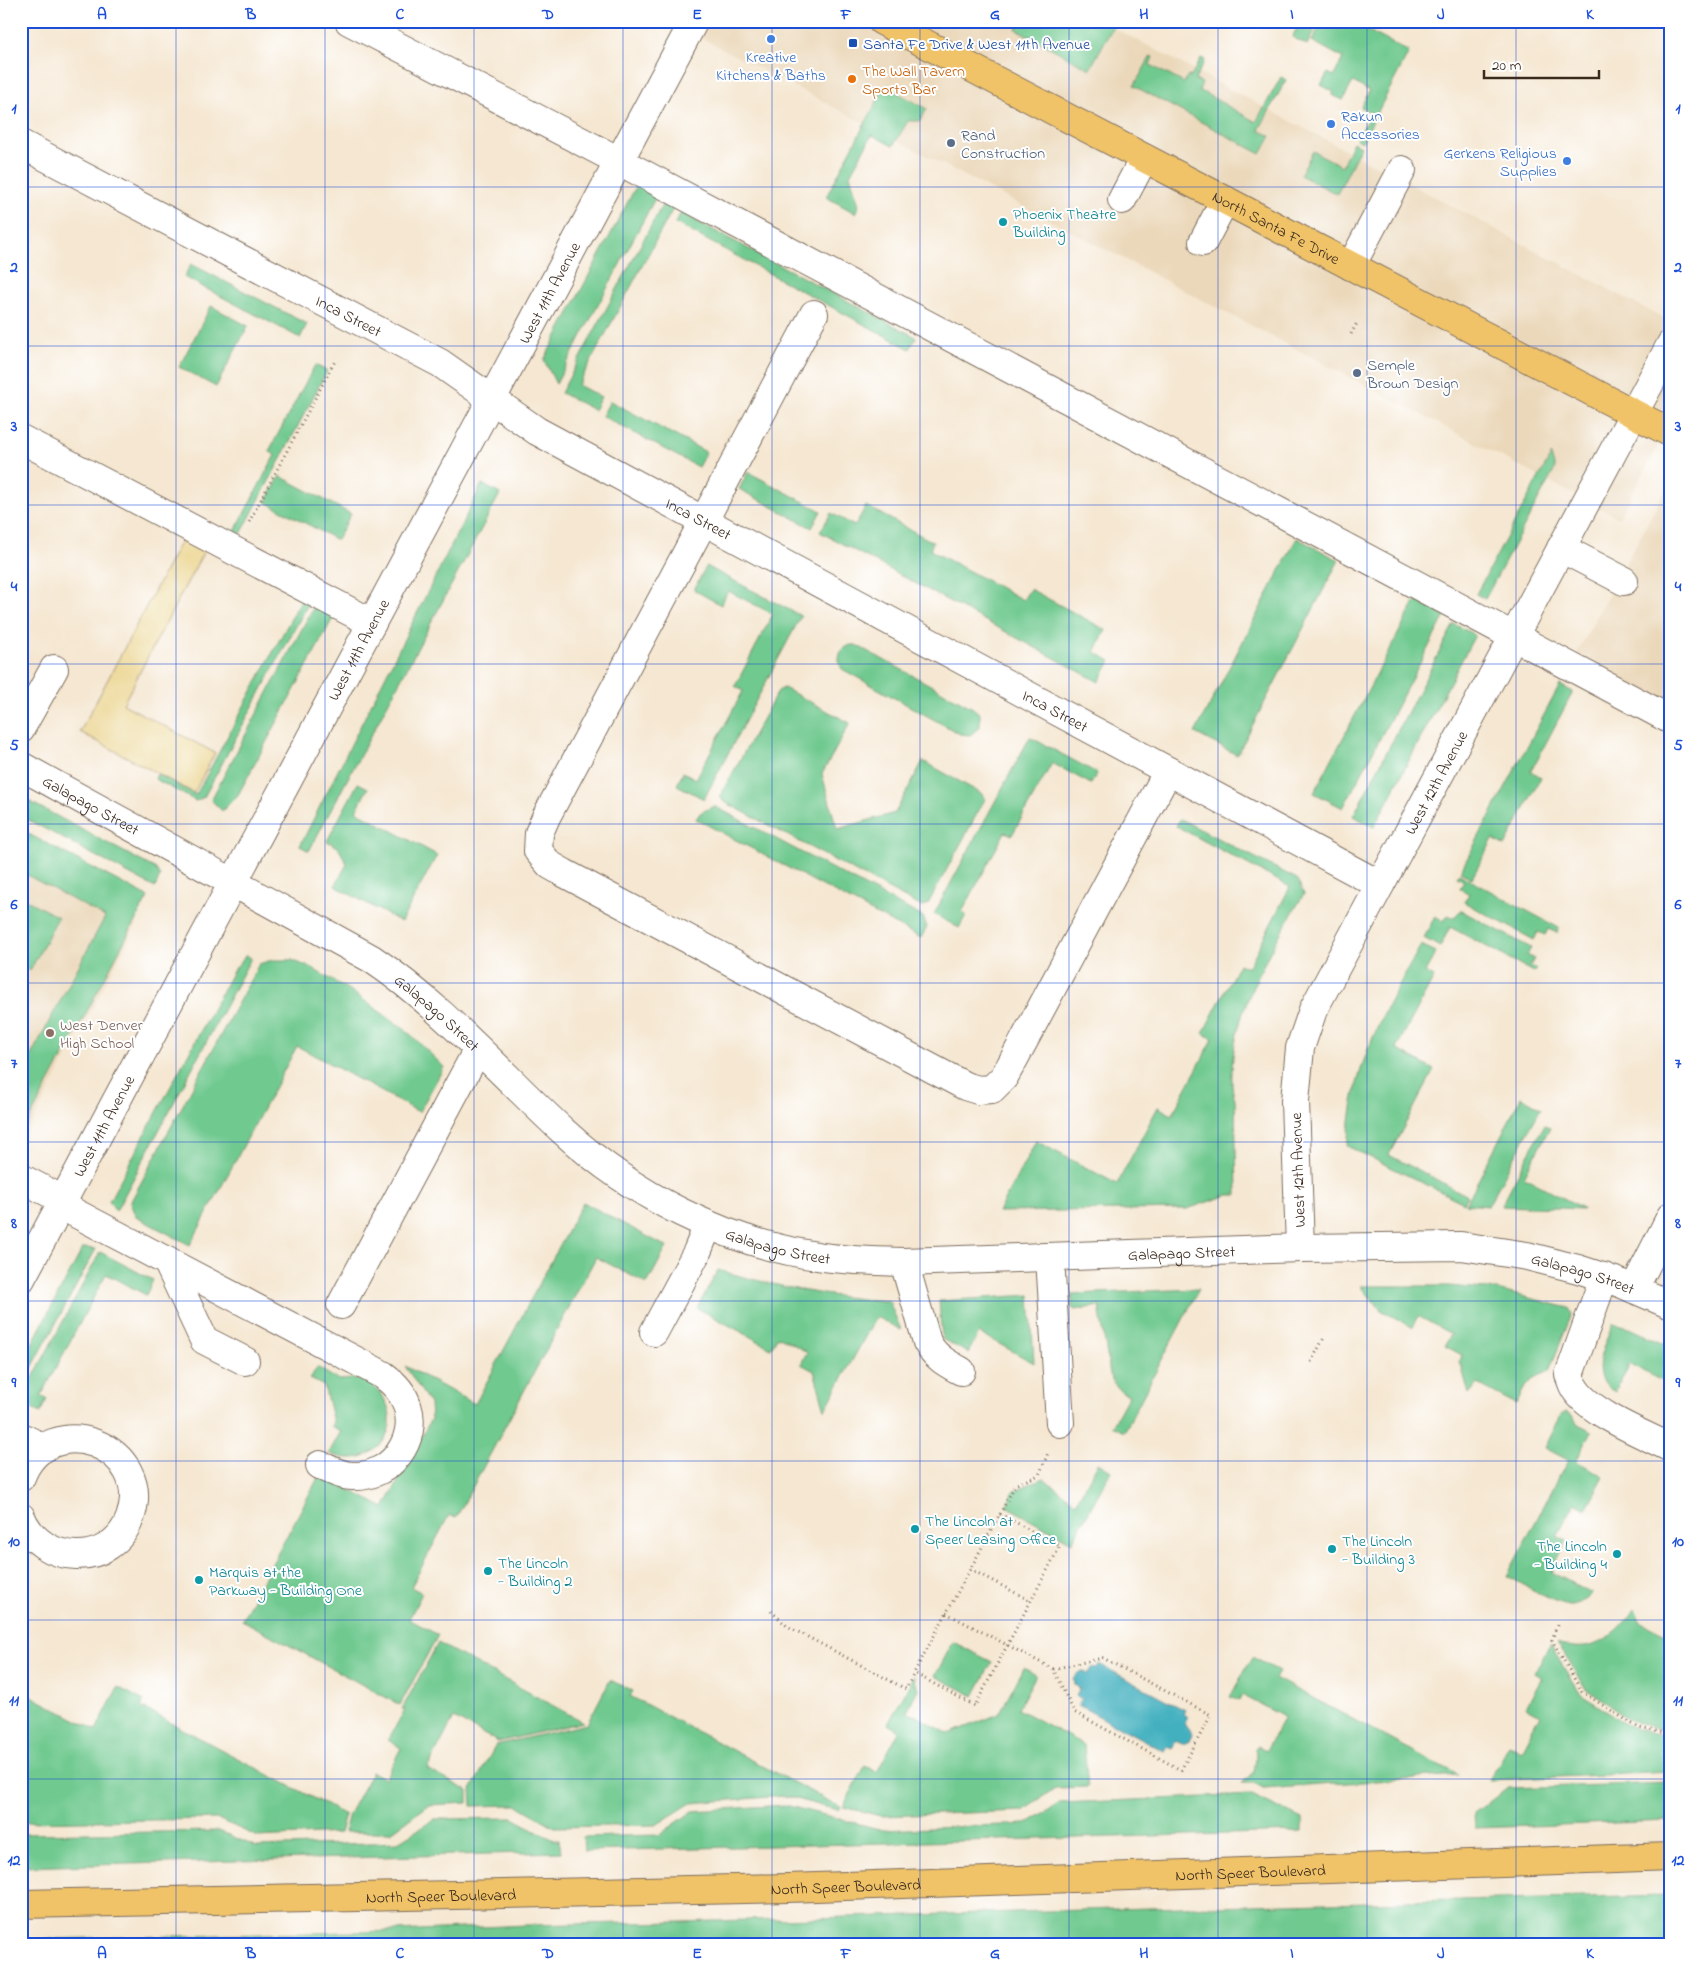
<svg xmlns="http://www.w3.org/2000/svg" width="1692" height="1966" font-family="'Indie Flower',sans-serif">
	<rect width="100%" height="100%" fill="#fff"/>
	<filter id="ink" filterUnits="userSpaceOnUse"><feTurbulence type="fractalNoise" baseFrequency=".02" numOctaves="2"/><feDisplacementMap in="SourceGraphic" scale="10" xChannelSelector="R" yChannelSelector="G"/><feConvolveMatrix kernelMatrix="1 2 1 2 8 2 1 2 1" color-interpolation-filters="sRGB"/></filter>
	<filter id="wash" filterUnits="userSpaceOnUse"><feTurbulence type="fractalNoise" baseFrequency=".0096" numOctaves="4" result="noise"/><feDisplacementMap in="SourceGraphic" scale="20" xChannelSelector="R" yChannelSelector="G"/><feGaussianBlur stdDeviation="1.12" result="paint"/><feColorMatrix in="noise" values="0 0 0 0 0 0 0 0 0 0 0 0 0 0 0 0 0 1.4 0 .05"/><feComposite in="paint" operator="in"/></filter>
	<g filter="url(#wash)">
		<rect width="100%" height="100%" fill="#f5e7d1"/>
		<!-- built -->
		<g fill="#ebd8ba">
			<polygon points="669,21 1101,21 1671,322 1671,423 1619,518"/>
			<polygon points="1667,487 1671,489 1671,717 1571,664"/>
			<polygon points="21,863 137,923 21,1144"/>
		</g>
		<!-- green -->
		<g fill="#70c98f" stroke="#567a56">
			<polygon points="1021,21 1116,21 1090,69 1016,29"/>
			<polygon points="1301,21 1319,21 1307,45 1292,37"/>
			<polygon points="1322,21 1371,21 1367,30 1409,52 1362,142 1357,139 1371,113 1361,107 1369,91 1353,82 1343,100 1332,95 1334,92 1321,85 1328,73 1334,76 1343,58 1312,41"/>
			<polygon points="1151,56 1153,57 1150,65 1184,83 1188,75 1191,77 1201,58 1205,60 1195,80 1202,83 1199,90 1256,122 1281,77 1286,80 1259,130 1271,136 1261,154 1134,86"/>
			<polygon points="885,86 927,109 920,121 908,121 893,146 872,135 850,175 859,205 855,213 826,197"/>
			<polygon points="1353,142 1361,146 1337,194 1300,175 1313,151 1342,166"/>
			<polygon points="640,179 660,189 556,384 544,360"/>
			<polygon points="666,198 676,203 578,385 601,397 594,410 561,393"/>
			<polygon points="681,213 916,337 910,349 675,223"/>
			<polygon points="191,264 307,324 300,338 184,277"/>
			<polygon points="211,306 248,326 216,387 179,367"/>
			<polygon points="315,365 327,371 241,534 235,531 275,455 269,451"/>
			<polygon points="610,401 706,452 698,467 602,416"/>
			<polygon points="1551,455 1555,469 1485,599 1476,594"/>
			<polygon points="748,472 821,511 812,528 739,489"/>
			<polygon points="280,476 351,514 337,540 266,502"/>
			<polygon points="482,484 500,494 309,851 300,846"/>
			<polygon points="866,506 933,542 930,550 1023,600 1030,589 1106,630 1095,652 1111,661 1099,682 820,532 831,513 855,526"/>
			<polygon points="1297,538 1339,560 1237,755 1195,733"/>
			<polygon points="706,566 801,616 704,799 677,785 683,772 696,779 743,691 735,686 773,614 728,591 721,605 694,590"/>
			<polygon points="301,600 308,604 204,797 196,801 155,779 157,774 196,795"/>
			<polygon points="1416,600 1445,616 1343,808 1314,793"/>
			<polygon points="314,606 334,616 238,795 222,811 211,800"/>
			<polygon points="1454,624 1475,635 1374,827 1353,816"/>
			<path d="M851,645H856L973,708L980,714V727L970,735L960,734L842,669C836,658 839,649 851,645Z"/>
			<polygon points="1560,685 1573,692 1531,771 1541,777 1505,846 1493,839 1472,878 1460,872"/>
			<polygon points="784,688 850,723 822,774 837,829 895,813 923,761 982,794 985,799 928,904 922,907 723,801 720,796 778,691"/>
			<polygon points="1030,737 1097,773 1091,784 1052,763 1012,835 1005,832 962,912 966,915 959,928 934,914"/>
			<polygon points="358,783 368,788 356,811 437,855 401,922 335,886 347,864 338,847 327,841"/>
			<polygon points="21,797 156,869 160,876 155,888 21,816"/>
			<polygon points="714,806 923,917 927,927 921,938 696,819 700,813"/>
			<path d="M1180,819L1297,879L1304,894C1272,947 1235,1006 1232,1069C1232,1080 1231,1089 1235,1099L1237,1195H1228L1187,1209L998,1212L1036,1141L1117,1184L1158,1107L1172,1115L1213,1039L1203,1033L1239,964L1248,968L1290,887L1176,826Z"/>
			<polygon points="21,830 148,897 21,1135 21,1074 105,917 21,872"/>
			<polygon points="1459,874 1559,928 1557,933 1548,929 1545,935 1538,932 1534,940 1464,902 1469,894 1460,888 1464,881 1457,877"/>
			<polygon points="21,897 58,917 30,971 21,966"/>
			<polygon points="1460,910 1531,948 1527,955 1534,959 1530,966 1536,969 1534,972 1450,927 1440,947 1424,938 1435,916 1444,921 1448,915 1455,918"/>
			<path d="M1421,945L1436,952L1425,972L1434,977L1396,1049L1434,1070L1389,1155L1468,1196L1464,1203L1347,1146C1349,1128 1351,1110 1355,1092C1366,1040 1396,991 1421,945Z"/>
			<polygon points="246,955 251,958 116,1211 109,1201 233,971"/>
			<polygon points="272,960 292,960 311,968 351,991 407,1031 444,1067 419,1112 297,1046 190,1245 136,1217 130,1203 259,964"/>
			<polygon points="1521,1097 1541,1108 1488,1206 1466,1204"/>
			<polygon points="1544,1125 1550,1127 1524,1177 1584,1209 1501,1206"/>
			<polygon points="583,1202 667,1247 647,1284 596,1257 456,1518 449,1515 411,1587 422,1593 409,1619 438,1635 400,1705 242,1620 320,1474 384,1508 431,1419 430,1404 405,1366 475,1404"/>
			<polygon points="83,1248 96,1249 21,1388 21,1364"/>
			<polygon points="100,1252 153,1280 146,1295 106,1274 41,1396 47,1399 40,1413 21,1403 21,1400"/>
			<path d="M718,1270C775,1286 830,1298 889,1301L901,1330L876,1317L825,1410L814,1371L801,1364L807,1352L778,1336L771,1348L697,1308Z"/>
			<polygon points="1361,1286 1448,1286 1497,1290 1569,1308 1572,1314 1549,1371 1532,1380 1525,1387 1516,1404 1478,1384 1469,1394 1460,1361 1462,1355 1445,1346 1451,1334 1418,1316 1412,1327 1381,1310"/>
			<polygon points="1199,1289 1124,1432 1112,1426 1129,1395 1122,1392 1111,1380 1099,1306 1075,1310 1072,1308 1072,1294"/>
			<polygon points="1030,1295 1034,1363 979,1333 968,1353 942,1339 939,1301"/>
			<path d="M1613,1324L1632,1329L1671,1347V1386L1630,1364L1615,1392C1586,1376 1604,1347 1613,1324Z"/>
			<path d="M317,1367C324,1371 333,1378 340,1380C344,1380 348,1379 352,1379C362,1379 372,1384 379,1392C409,1426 373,1474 329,1453L341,1431L331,1426L333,1422L324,1386L310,1379Z"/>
			<path d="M1566,1412L1571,1414L1578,1424L1592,1431L1576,1461L1604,1476L1586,1509L1575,1503L1557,1536L1567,1541L1551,1572L1592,1594C1586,1600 1580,1604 1571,1605C1557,1606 1522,1583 1507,1576L1568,1460L1545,1448L1561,1415Z"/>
			<polygon points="1098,1463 1111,1471 1072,1542 1006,1506 1014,1491 1043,1478 1076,1503"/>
			<path d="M1634,1609L1636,1610L1640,1621L1671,1637V1731L1639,1725L1586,1689L1557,1643C1566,1646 1576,1648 1585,1647C1604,1645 1625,1625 1634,1609Z"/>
			<polygon points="953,1642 992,1662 974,1696 935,1676"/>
			<polygon points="438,1643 583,1722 498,1742 454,1718 427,1769 468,1791 468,1803 429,1805 391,1832 344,1832 349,1814 372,1772 385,1779 401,1748 388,1740 405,1710 402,1709"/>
			<polygon points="1550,1645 1580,1694 1636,1730 1671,1736 1671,1772 1489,1780 1509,1745 1521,1751 1540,1715 1526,1707 1542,1678 1534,1673"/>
			<path d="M1252,1657L1279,1671L1275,1678L1458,1775L1265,1789L1254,1783H1242C1254,1774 1258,1763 1255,1748L1258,1746L1266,1750L1284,1717L1242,1695L1239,1701L1230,1697Z"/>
			<polygon points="1024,1668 1036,1675 1018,1709 1084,1745 1088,1787 1055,1788 1023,1811 881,1816 843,1807 865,1766 877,1772 899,1731 888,1724 914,1676 918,1689 907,1711 949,1734 999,1714"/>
			<polygon points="610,1680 633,1691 630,1696 840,1807 838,1810 784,1796 691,1803 656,1825 555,1827 517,1805 472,1806 471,1790 496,1745 587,1724"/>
			<polygon points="118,1687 144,1701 141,1707 345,1815 340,1833 258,1837 218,1819 21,1822 21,1691 96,1730"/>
			<polygon points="1671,1783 1671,1821 1475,1828 1474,1813 1508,1788"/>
			<polygon points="1252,1795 1302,1819 1302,1832 584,1851 583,1837 659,1835 693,1811 785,1805 883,1830 1026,1824 1060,1803"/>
			<polygon points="513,1818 554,1840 559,1840 561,1852 21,1867 21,1835 24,1834 219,1831 257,1847 398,1842 435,1819"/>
			<polygon points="1671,1895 1671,1945 21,1945 21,1940 46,1939 397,1931 526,1925 679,1922 1283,1904"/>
		</g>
		<!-- sand -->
		<polygon fill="#eeda9e" stroke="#94825e" points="183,537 205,549 123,704 215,753 194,793 80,732"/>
		<!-- water -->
		<polygon fill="#43b0bf" stroke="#3f6d6e" points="1099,1664 1185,1710 1183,1714 1188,1717 1184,1725 1189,1728 1192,1734 1188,1742 1182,1744 1176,1741 1172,1748 1167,1746 1164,1751 1078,1705 1081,1699 1076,1696 1080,1689 1074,1684 1073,1678 1079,1672 1084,1672 1088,1674 1093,1667 1097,1669"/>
	</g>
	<g filter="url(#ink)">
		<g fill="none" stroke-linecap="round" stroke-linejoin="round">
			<!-- minor casing -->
			<g stroke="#7c6c5d" stroke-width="30">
				<g id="minor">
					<polyline points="349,21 619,161 1671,720"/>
					<path id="s1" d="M21,144L440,363L537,431L1380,885"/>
					<polyline points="1122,200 1144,158"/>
					<polyline points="1203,242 1225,200"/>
					<polyline points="1351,266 1402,170"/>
					<polyline points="814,314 546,817 539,833 538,851 550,865 564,873 965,1086 978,1090 992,1089 1004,1077 1013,1061 1168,771"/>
					<polyline points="21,439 372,623"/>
					<polyline points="1561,548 1624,581"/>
					<polyline points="21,728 54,669"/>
					<path id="s2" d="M21,766L372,959C443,1007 500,1073 563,1131C633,1195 723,1242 817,1256C846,1261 875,1261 904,1262L1300,1248L1461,1246L1527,1256L1578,1269L1615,1281L1671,1305"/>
					<polyline points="21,1178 63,1200"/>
					<path d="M60,1205L383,1375C394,1383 403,1392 407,1405C419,1440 390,1478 353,1476C342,1476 330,1470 320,1465"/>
					<path id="s3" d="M1300,1248L1295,1101L1300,1048L1313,1010L1671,344"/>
					<polyline points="1050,1257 1060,1423"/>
					<polyline points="167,1261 204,1340 245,1361"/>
					<path d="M904,1262L927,1342C935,1357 946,1363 961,1371"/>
					<path d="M1604,1277L1569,1375C1571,1379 1572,1385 1575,1389C1590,1413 1645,1435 1671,1448"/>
					<path id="s4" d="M21,1279L694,21"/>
					<polyline points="1634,1289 1671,1216"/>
					<polyline points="341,1305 478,1049"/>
					<polyline points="654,1332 697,1252 708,1225"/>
					<polyline points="21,1437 44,1448"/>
					<path d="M21,1477C48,1405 156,1446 130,1518C111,1569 41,1566 21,1517"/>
				</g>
			</g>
			<!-- major casing -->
			<g stroke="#7c6c5d" stroke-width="30">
				<g id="major">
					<path id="s5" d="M882,21L1671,433"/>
					<path id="s6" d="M21,1904L788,1888L1671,1857"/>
				</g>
			</g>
			<!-- path -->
			<g stroke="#7c6c5d" stroke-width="3" stroke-dasharray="1 4" stroke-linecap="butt">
				<polyline points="1351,334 1357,323"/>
				<polyline points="249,522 335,361"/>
				<polyline points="1311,1362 1325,1336"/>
				<polygon points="1000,1514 1060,1546 975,1706 914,1673"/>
				<polyline points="1000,1514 1015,1485 1039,1475 1048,1453"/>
				<polyline points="970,1569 1031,1601"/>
				<polyline points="771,1611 787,1626 906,1689 914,1673"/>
				<polyline points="946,1613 1053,1669 1074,1712 1181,1770 1211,1715 1103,1658 1053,1669"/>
				<polyline points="1557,1625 1552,1640 1582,1692 1639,1728 1671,1734"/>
			</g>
			<!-- minor -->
			<use href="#minor" stroke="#fff" stroke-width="28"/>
			<!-- major -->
			<use href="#major" stroke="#f0c369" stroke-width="28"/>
		</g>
	</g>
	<!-- grid -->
	<path fill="none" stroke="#1d4ed8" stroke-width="1" stroke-opacity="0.55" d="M176,21V1945M325,21V1945M474,21V1945M623,21V1945M772,21V1945M920,21V1945M1069,21V1945M1218,21V1945M1367,21V1945M1516,21V1945M21,187H1671M21,346H1671M21,505H1671M21,664H1671M21,824H1671M21,983H1671M21,1142H1671M21,1301H1671M21,1461H1671M21,1620H1671M21,1779H1671"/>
	<!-- markers -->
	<g fill="#3f7fe0" stroke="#fff" stroke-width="2">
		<circle cx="771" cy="39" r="5"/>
		<circle cx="1331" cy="124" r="5"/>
		<circle cx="1567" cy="161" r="5"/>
	</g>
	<rect fill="#1a4fb4" stroke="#fff" stroke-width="2" x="848" y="38" width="10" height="10" rx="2.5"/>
	<circle fill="#e8710a" stroke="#fff" stroke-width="2" cx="852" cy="79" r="5"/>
	<g fill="#5c6f8a" stroke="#fff" stroke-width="2">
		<circle cx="951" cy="143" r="5"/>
		<circle cx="1357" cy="373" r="5"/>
	</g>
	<g fill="#0f9aa8" stroke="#fff" stroke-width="2">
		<circle cx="1003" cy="222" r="5"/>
		<circle cx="915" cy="1529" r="5"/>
		<circle cx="1332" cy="1549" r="5"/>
		<circle cx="1617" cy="1554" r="5"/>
		<circle cx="488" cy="1571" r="5"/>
		<circle cx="199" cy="1580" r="5"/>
	</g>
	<circle fill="#8d6e63" stroke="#fff" stroke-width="2" cx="50" cy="1033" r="5"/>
	<g text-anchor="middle" stroke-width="4" stroke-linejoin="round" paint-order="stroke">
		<!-- transit labels -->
		<g font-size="16" fill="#164399" stroke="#fff" text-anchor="start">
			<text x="863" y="49">Santa Fe Drive &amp; West 11th Avenue</text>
		</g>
		<!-- shop labels -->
		<g font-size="16" fill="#366cbe" stroke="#fff">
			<text x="771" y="62">Kreative<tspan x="771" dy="18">Kitchens &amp; Baths</tspan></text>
			<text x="1341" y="121" text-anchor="start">Rakun<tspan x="1341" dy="18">Accessories</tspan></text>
			<text x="1557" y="158" text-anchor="end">Gerkens Religious<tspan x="1557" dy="18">Supplies</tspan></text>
		</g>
		<!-- food labels -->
		<g font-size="16" fill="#c56008" stroke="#fff" text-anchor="start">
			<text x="862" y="76">The Wall Tavern<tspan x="862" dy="18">Sports Bar</tspan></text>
		</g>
		<!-- service labels -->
		<g font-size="16" fill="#4e5e75" stroke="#fff" text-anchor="start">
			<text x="961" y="140">Rand<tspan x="961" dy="18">Construction</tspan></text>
			<text x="1367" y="370">Semple<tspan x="1367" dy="18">Brown Design</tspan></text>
		</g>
		<!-- culture labels -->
		<g font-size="16" fill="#0d838f" stroke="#fff" text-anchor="start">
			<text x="1013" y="219">Phoenix Theatre<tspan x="1013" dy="18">Building</tspan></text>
			<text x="925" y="1526">The Lincoln at<tspan x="925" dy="18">Speer Leasing Office</tspan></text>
			<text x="1342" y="1546">The Lincoln<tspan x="1342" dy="18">- Building 3</tspan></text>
			<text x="1607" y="1551" text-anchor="end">The Lincoln<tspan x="1607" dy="18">- Building 4</tspan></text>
			<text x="498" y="1568">The Lincoln<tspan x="498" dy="18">- Building 2</tspan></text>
			<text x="209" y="1577">Marquis at the<tspan x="209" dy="18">Parkway - Building One</tspan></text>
		</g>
		<!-- street labels -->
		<g font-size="16" fill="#3b2a1e" stroke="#fff">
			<text dy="6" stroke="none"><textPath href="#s5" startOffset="445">North Santa Fe Drive</textPath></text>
			<text dy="6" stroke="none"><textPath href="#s4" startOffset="1119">West 11th Avenue</textPath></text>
			<text dy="6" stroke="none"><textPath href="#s1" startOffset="370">Inca Street</textPath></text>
			<text dy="6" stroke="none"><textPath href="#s1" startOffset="775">Inca Street</textPath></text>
			<text dy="6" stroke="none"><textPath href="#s4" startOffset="714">West 11th Avenue</textPath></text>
			<text dy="6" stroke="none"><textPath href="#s1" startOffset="1180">Inca Street</textPath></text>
			<text dy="6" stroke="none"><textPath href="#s3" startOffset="499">West 12th Avenue</textPath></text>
			<text dy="6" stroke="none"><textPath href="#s2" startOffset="80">Galapago Street</textPath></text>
			<text dy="6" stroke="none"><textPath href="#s2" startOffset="485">Galapago Street</textPath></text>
			<text dy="6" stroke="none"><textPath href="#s4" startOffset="174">West 11th Avenue</textPath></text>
			<text transform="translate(1297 1170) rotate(-92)" y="6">West 12th Avenue</text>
			<text dy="6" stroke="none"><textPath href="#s2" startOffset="905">Galapago Street</textPath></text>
			<text dy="6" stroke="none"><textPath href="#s2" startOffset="1310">Galapago Street</textPath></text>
			<text dy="6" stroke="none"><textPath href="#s2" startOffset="1715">Galapago Street</textPath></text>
			<text dy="6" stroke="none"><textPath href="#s6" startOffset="1230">North Speer Boulevard</textPath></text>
			<text dy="6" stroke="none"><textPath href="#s6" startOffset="825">North Speer Boulevard</textPath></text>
			<text dy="6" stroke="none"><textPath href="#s6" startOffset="420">North Speer Boulevard</textPath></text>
		</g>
		<!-- education labels -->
		<g font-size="16" fill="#785e54" stroke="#fff" text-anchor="start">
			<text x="60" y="1030">West Denver<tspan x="60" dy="18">High School</tspan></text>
		</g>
	</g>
	<!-- margin -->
	<rect width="1692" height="1966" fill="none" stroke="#fff" stroke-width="55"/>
	<!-- scale -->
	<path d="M1484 70v8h115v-8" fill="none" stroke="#3b2a1e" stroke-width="2.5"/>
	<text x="1492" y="70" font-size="15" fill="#3b2a1e" stroke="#ffffff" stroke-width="4" paint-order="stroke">20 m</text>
	<rect x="28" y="28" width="1636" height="1910" fill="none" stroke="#1d4ed8" stroke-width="2"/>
	<g font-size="16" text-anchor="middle" font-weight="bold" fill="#1d4ed8">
		<text x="102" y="19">A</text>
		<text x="251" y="19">B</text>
		<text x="400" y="19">C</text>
		<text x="548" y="19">D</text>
		<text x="697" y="19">E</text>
		<text x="846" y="19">F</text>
		<text x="995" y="19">G</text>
		<text x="1144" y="19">H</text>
		<text x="1292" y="19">I</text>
		<text x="1441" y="19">J</text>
		<text x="1590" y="19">K</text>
		<text x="14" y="113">1</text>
		<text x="1678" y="113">1</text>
		<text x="14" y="272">2</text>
		<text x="1678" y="272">2</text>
		<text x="14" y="431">3</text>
		<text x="1678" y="431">3</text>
		<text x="14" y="591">4</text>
		<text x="1678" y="591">4</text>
		<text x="14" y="750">5</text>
		<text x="1678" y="750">5</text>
		<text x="14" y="909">6</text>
		<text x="1678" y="909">6</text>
		<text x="14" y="1068">7</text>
		<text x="1678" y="1068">7</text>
		<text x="14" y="1228">8</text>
		<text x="1678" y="1228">8</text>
		<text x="14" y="1387">9</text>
		<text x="1678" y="1387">9</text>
		<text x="14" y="1546">10</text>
		<text x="1678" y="1546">10</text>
		<text x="14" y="1705">11</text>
		<text x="1678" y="1705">11</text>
		<text x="14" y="1865">12</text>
		<text x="1678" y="1865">12</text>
		<text x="102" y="1958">A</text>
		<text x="251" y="1958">B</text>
		<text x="400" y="1958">C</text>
		<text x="548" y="1958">D</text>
		<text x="697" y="1958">E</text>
		<text x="846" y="1958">F</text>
		<text x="995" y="1958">G</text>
		<text x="1144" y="1958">H</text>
		<text x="1292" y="1958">I</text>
		<text x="1441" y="1958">J</text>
		<text x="1590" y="1958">K</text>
	</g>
</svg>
